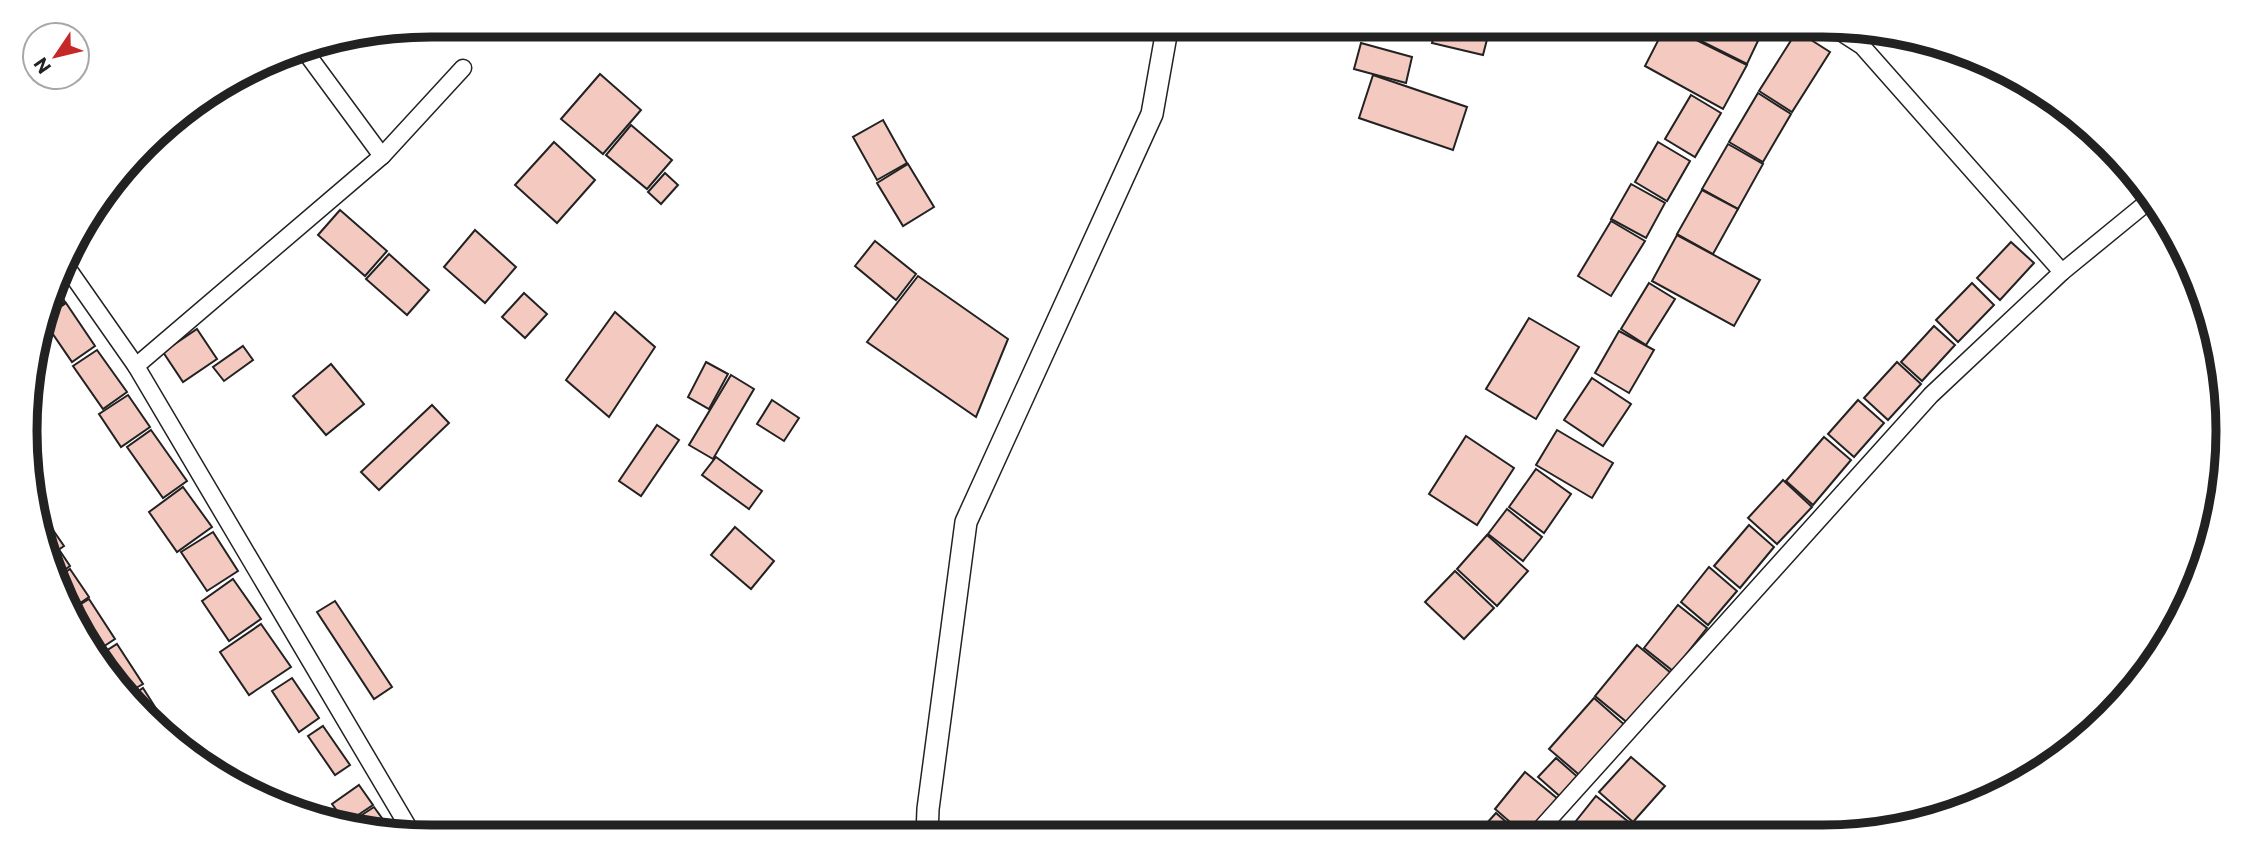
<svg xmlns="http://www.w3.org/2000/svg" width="2253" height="862" font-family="Commissioner,sans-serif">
	<rect width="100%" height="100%" fill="#fff"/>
	<!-- building -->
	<g fill="#f3c9c0" stroke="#222" stroke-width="2">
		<polygon points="1437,24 1491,24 1483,55 1432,43"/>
		<polygon points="1667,24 1766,24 1747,64"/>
		<polygon points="1666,25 1747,65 1723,109 1645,66"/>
		<polygon points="1797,31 1830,52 1792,112 1759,91"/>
		<polygon points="1361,43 1412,57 1406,83 1354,69"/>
		<polygon points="600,74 641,110 603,154 561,119"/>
		<polygon points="1373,75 1467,107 1453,150 1359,118"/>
		<polygon points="1758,93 1791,114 1763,162 1729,142"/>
		<polygon points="1691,95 1721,113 1695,157 1665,139"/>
		<polygon points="883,120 907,163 877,180 853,137"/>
		<polygon points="631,125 672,160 647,189 606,155"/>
		<polygon points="554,142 595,180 557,223 515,185"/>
		<polygon points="1658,142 1690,161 1667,201 1635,182"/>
		<polygon points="1728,144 1763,164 1738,209 1702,189"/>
		<polygon points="908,164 934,207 903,226 877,183"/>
		<polygon points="665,173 678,185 661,204 648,192"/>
		<polygon points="1631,184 1665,203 1646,238 1611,219"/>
		<polygon points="1702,190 1738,209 1713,254 1677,234"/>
		<polygon points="340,210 387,251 365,276 318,235"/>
		<polygon points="1611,221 1645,241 1611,296 1578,276"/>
		<polygon points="475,230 516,267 485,303 444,267"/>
		<polygon points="1677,235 1760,280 1734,326 1652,281"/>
		<polygon points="875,241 916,274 896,300 855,266"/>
		<polygon points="2011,242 2034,263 2000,300 1977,278"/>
		<polygon points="389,254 429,290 407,315 366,279"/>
		<polygon points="918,276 1008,339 976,417 867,342"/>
		<polygon points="1649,283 1675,299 1646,345 1621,329"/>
		<polygon points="1972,283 1994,305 1958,342 1936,320"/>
		<polygon points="58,291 65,302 50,313"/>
		<polygon points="524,293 547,314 525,338 502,317"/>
		<polygon points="66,303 95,346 72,362 46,324 49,315"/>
		<polygon points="615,312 655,347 609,417 566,380"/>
		<polygon points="1529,318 1579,347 1536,419 1486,389"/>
		<polygon points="1934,326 1955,345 1922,381 1901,362"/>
		<polygon points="197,329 217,359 183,382 163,352"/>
		<polygon points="1619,331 1654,350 1629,393 1595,373"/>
		<polygon points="243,346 253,360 224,381 213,367"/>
		<polygon points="97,350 127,392 103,409 73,366"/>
		<polygon points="706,362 728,374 709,409 688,397"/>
		<polygon points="1897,362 1921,384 1888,420 1864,398"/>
		<polygon points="331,364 364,404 326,435 293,396"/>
		<polygon points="731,375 754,389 713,459 689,445"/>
		<polygon points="1592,378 1631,404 1603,446 1564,420"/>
		<polygon points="128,395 150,427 121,447 99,414"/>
		<polygon points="772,400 799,418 784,441 757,424"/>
		<polygon points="1858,400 1884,423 1854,457 1828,434"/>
		<polygon points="432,405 449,423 379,490 361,472"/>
		<polygon points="657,425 679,440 641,496 619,481"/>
		<polygon points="151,430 187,481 163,498 127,447"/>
		<polygon points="1557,430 1613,463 1592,498 1536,465"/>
		<polygon points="1466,436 1514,468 1477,525 1429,494"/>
		<polygon points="1824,437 1851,460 1813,505 1786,481"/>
		<polygon points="716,457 762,491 749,509 702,475"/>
		<polygon points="1536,469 1571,494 1544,533 1509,507"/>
		<polygon points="1783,480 1812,507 1777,544 1748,518"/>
		<polygon points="183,487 212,527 177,552 149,512"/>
		<polygon points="35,504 64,546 51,555 32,511 32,505"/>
		<polygon points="1507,509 1542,537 1523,561 1488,534"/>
		<polygon points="1749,525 1774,547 1740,588 1714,566"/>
		<polygon points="735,527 774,561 751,589 711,555"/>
		<polygon points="213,532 238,571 207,591 181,552"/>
		<polygon points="1487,535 1528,571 1497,606 1457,569"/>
		<polygon points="60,551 70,566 59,574 52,557"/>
		<polygon points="1709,567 1737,591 1708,625 1681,602"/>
		<polygon points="70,569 89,597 73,608 60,576"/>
		<polygon points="1455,571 1494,608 1464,639 1425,602"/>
		<polygon points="233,579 261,619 229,641 202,601"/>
		<polygon points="89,599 115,639 92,654 73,609"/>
		<polygon points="335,601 392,687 374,699 317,612"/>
		<polygon points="1678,605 1707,628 1673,671 1644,648"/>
		<polygon points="261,624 291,667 249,695 220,652"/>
		<polygon points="117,644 143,684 127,693 95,658"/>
		<polygon points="1637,645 1671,673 1629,724 1595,696"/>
		<polygon points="292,678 319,718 299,732 272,691"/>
		<polygon points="143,688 169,729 164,733 130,697"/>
		<polygon points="1594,698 1627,727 1583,778 1549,749"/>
		<polygon points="323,726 350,765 335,775 308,736"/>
		<polygon points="1631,757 1665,786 1633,822 1599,792"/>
		<polygon points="1556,758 1580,779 1563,799 1538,777"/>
		<polygon points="1525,772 1558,799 1529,835 1525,835 1495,809"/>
		<polygon points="359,785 373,805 346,823 332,804"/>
		<polygon points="1596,796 1635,827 1629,835 1573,835 1568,831"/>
		<polygon points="374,807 392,832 350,827 348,824"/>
		<polygon points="1496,813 1521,835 1476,835"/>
	</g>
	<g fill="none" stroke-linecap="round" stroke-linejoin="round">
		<!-- minor casing -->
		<g stroke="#222" stroke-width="19">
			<g id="minor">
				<polyline points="1831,26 1862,46 2062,272"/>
				<polyline points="301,46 382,156"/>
				<polyline points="66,266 136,366 413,835"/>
				<polyline points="136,366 382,156 463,68"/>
				<polyline points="1535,835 1931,395 2062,272 2150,200"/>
			</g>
		</g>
		<!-- tertiary casing -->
		<g stroke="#222" stroke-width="24">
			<polyline id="tertiary" points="927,836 928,809 966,522 1152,114 1168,24"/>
		</g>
		<!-- minor -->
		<use href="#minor" stroke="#fff" stroke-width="16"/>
		<!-- tertiary -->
		<use href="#tertiary" stroke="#fff" stroke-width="21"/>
	</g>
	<!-- crop -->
	<path d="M0 0H2253V862H0ZM431 37H1822A394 394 0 0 1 2216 431V431A394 394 0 0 1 1822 825H431A394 394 0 0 1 37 431V431A394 394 0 0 1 431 37Z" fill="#fff" fill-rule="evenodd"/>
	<path fill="none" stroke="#222" stroke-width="9" d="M431 37H1822A394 394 0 0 1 2216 431V431A394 394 0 0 1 1822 825H431A394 394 0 0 1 37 431V431A394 394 0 0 1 431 37Z"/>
	<!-- north arrow -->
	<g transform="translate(56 56) rotate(235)"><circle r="33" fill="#ffffff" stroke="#a7a7a7" stroke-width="2"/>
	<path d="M0-5L12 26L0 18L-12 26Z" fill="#c62828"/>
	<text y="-10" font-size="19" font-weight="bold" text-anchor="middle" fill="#222222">N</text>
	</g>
</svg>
